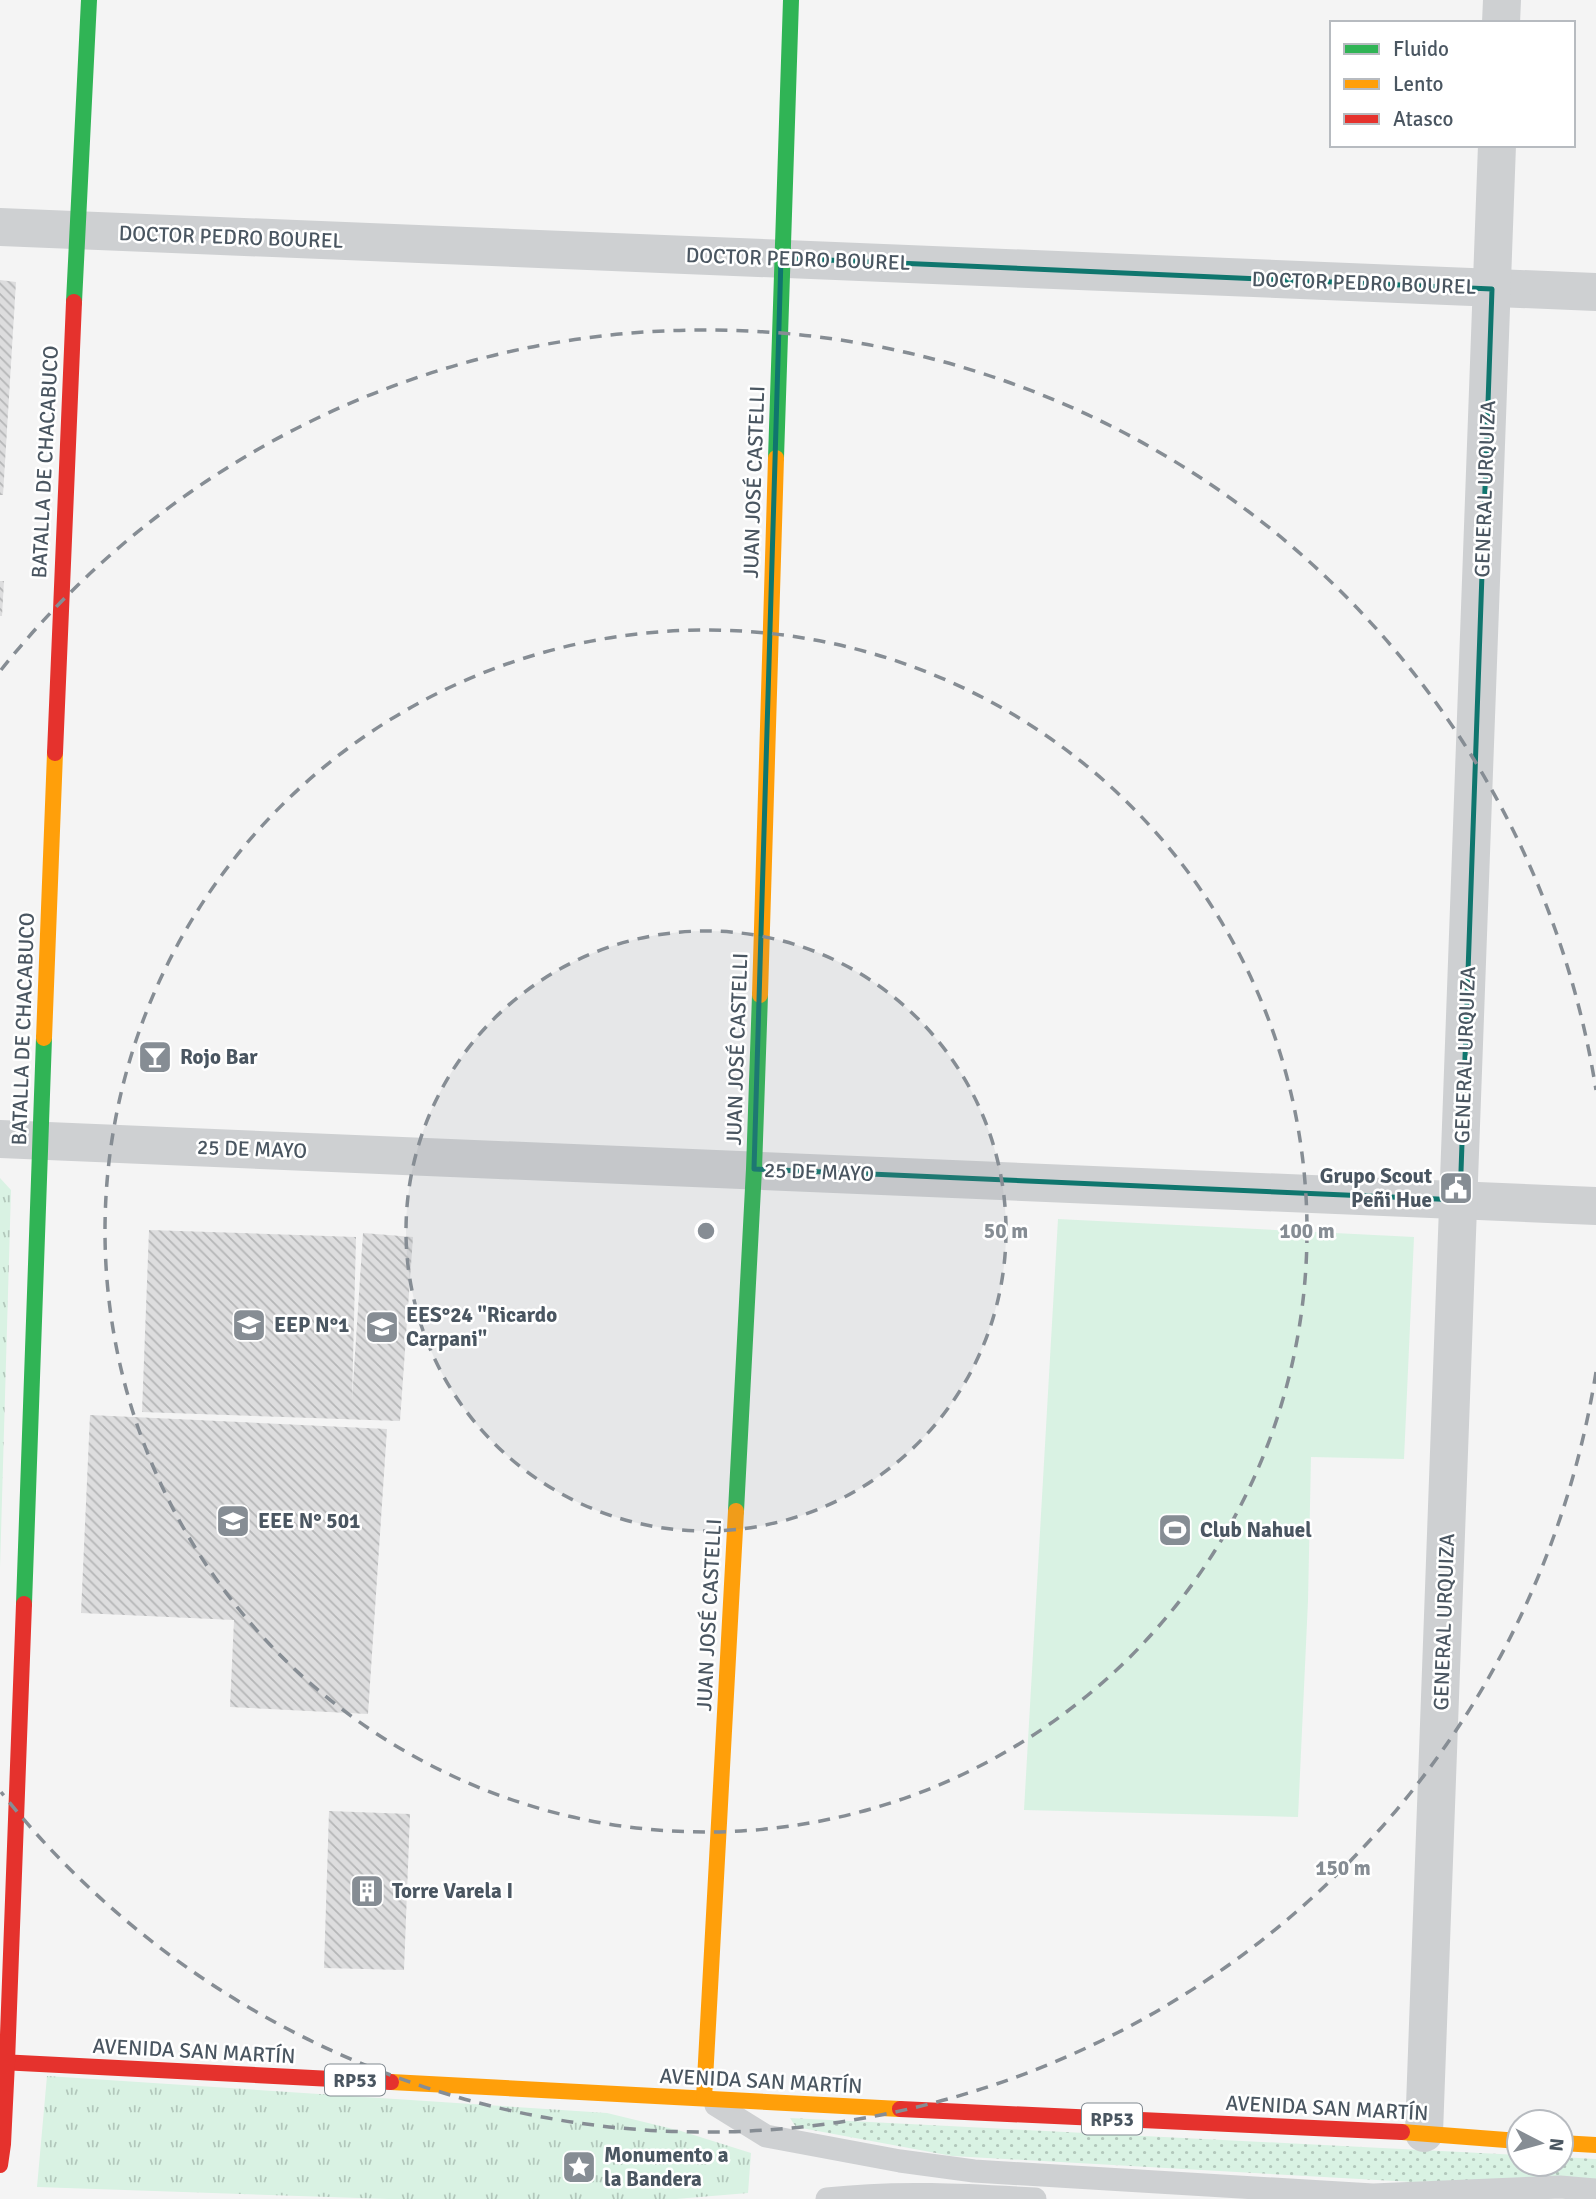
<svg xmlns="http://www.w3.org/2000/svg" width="1596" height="2199" font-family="Signika,sans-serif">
	<defs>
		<pattern id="grass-dots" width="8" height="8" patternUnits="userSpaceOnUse" patternTransform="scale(1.75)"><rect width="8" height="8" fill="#d9f2e3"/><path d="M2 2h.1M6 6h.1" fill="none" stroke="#b2c7bb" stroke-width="1.8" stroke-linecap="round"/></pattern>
		<pattern id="park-tufts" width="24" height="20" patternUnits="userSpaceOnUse" patternTransform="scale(1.75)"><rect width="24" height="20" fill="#d9f2e3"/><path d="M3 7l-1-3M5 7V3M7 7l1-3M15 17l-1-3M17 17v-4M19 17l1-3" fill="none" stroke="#b2c7bb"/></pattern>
		<pattern id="building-back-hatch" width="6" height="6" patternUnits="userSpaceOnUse" patternTransform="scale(1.75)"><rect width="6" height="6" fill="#ddddde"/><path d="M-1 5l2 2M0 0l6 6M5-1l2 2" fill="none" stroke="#b5b6b7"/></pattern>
	</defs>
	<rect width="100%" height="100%" fill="#f4f4f4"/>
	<!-- grass -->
	<polygon fill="url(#grass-dots)" points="790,2118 1519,2155 1519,2164 1561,2164 1561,2157 1596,2159 1596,2180 1557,2178 1413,2182 952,2156 796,2127"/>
	<!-- park -->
	<g fill="url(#park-tufts)">
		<polygon points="0,1178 11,1190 0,1568"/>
		<polygon points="47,2076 607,2113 681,2131 751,2153 748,2193 676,2199 389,2199 37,2187"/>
	</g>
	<!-- garden -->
	<polygon fill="#d9f2e3" points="1058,1219 1414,1237 1404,1459 1311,1457 1308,1601 1298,1817 1024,1810"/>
	<!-- building -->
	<g fill="url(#building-back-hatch)">
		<polygon points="0,280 16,282 3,495 0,495"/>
		<polygon points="0,581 4,581 2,616 0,616"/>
		<polygon points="149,1230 356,1237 352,1400 363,1233 413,1237 400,1421 142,1412"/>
		<polygon points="90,1415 387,1429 368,1714 230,1707 234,1620 81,1613"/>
		<polygon points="329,1811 410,1814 404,1970 324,1968"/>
	</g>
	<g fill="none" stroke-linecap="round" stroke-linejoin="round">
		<!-- lane -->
		<g stroke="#ced0d2" stroke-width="23">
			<polyline points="716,2105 766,2136 900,2161 974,2171 1373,2195 1560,2187 1596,2190"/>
			<path d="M827,2199C896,2191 967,2195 1035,2199"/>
		</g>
		<!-- street -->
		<g stroke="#ced0d2" stroke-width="38">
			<polyline points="1501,23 1502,0"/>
			<polyline points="0,227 1596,292"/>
			<polyline points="0,1139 1596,1206"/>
			<polyline points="1424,2133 1497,145"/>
		</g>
		<!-- fast -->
		<g stroke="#30b455" stroke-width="16">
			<polyline points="74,302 89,0"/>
			<polyline points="776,458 791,0"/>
			<polyline points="736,1511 754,1169 760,995"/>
			<polyline points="24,1604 44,1038"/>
		</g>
		<!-- slow -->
		<g stroke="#ff9f0a" stroke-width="16">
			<polyline points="760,995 776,458"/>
			<polyline points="44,1038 55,753"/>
			<polyline points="391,2082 900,2109"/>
			<polyline points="704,2098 736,1511"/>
			<polyline points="1402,2132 1519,2141"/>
			<polyline points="1561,2143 1596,2145"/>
		</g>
		<!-- jam -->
		<g stroke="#e5322d" stroke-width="16">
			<polyline points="55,753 74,302"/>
			<polyline points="0,2062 391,2082"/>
			<polyline points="900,2109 1402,2132"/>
			<polyline points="0,2165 3,2144 7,2062 24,1604"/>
		</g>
	</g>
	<!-- marked area -->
	<path fill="none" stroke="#0f766e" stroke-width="5" stroke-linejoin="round" d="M781,258L1492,289L1460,1200L754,1169Z"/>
	<!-- distance rings -->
	<circle cx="706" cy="1231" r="300" fill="#868d94" fill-opacity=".12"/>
	<g fill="none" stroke="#868d94" stroke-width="3.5" stroke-dasharray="12 9">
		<circle cx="706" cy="1231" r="300"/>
		<circle cx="706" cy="1231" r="601"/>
		<path d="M1596 1372A901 901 0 0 1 1 1792M1 670A901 901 0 0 1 1596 1090"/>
	</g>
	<!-- icons -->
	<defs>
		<g id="bar-square" transform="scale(1.75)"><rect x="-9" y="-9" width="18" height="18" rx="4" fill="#868d94" stroke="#fff"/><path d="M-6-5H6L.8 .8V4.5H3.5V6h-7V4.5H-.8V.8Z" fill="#fff"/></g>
		<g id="civic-square" transform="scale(1.75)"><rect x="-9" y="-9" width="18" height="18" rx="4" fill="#868d94" stroke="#fff"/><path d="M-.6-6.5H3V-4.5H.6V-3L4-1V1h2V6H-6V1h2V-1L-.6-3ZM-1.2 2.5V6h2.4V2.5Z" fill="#fff"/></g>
		<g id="school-square" transform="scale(1.75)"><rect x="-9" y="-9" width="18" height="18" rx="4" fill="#868d94" stroke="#fff"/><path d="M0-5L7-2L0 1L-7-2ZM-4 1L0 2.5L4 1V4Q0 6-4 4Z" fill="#fff"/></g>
		<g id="stadium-square" transform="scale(1.75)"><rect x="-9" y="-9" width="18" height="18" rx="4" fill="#868d94" stroke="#fff"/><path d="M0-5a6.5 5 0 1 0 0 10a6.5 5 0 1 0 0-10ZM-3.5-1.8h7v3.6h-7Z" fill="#fff"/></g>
		<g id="building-square" transform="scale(1.75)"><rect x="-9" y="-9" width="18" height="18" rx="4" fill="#868d94" stroke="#fff"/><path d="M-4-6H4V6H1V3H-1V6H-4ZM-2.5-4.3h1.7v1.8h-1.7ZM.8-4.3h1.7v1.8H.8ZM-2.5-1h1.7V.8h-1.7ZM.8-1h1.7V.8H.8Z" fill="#fff"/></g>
		<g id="sight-square" transform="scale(1.75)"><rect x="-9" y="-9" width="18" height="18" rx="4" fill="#868d94" stroke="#fff"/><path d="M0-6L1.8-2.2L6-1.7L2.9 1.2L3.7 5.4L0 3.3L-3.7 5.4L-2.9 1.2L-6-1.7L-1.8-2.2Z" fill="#fff"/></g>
	</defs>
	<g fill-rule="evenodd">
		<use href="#bar-square" x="155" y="1057"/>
		<use href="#civic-square" x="1456" y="1188"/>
		<use href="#school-square" x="249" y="1325"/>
		<use href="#school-square" x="382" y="1327"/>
		<use href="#school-square" x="233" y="1521"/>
		<use href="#stadium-square" x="1175" y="1530"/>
		<use href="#building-square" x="367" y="1891"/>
		<use href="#sight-square" x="579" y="2167"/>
	</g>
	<g text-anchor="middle" stroke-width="5" stroke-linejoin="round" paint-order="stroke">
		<!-- shield labels -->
		<g fill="#fff" stroke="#808990" stroke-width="2">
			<rect x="325" y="2064.5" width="60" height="31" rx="5"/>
			<rect x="1082" y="2103.5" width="60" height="31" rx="5"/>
		</g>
		<g font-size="19" font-weight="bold" fill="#4a5661">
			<text x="355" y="2087">RP53</text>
			<text x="1112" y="2126">RP53</text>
		</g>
		<!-- street labels -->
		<g font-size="21" fill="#4a5661" stroke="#fff">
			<text transform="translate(231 237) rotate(2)" y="7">DOCTOR PEDRO BOUREL</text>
			<text transform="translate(798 259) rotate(2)" y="7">DOCTOR PEDRO BOUREL</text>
			<text transform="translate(1364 283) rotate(2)" y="7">DOCTOR PEDRO BOUREL</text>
			<text transform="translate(45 462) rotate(-87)" y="7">BATALLA DE CHACABUCO</text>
			<text transform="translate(754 482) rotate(-88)" y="7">JUAN JOSÉ CASTELLI</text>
			<text transform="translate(1485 489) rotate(-88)" y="7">GENERAL URQUIZA</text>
			<text transform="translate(23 1029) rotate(-88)" y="7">BATALLA DE CHACABUCO</text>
			<text transform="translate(737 1049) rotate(-88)" y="7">JUAN JOSÉ CASTELLI</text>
			<text transform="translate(1465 1055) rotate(-88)" y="7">GENERAL URQUIZA</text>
			<text transform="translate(252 1149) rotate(2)" y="7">25 DE MAYO</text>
			<text transform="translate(819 1172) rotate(2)" y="7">25 DE MAYO</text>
			<text transform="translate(709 1615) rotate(-87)" y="7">JUAN JOSÉ CASTELLI</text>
			<text transform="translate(1444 1622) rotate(-88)" y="7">GENERAL URQUIZA</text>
			<text transform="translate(194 2051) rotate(3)" y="7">AVENIDA SAN MARTÍN</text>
			<text transform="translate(761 2081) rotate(3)" y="7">AVENIDA SAN MARTÍN</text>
			<text transform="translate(1327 2108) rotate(3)" y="7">AVENIDA SAN MARTÍN</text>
		</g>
		<!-- poi labels -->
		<g font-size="21" font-weight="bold" fill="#4a5661" stroke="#fff" text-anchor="start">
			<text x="180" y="1064">Rojo Bar</text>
			<text x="1432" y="1183" text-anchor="end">Grupo Scout<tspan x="1432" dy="24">Peñi Hue</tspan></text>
			<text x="406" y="1322">EES°24 "Ricardo<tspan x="406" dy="24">Carpani"</tspan></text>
			<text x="274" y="1332">EEP N°1</text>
			<text x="258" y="1528">EEE N° 501</text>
			<text x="1200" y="1537">Club Nahuel</text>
			<text x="392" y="1898">Torre Varela I</text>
			<text x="604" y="2162">Monumento a<tspan x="604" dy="24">la Bandera</tspan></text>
		</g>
	</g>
	<circle cx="706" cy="1231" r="10" fill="#868d94" stroke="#fff" stroke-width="3.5"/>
	<g font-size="21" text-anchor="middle" font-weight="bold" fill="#868d94" stroke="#fff" stroke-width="5" stroke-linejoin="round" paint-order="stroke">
		<text x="1006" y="1238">50 m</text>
		<text x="1307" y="1238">100 m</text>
		<text x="1343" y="1875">150 m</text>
	</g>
	<!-- legend -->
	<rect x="1330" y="21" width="245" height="126" fill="#ffffff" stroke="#b7bbc0" stroke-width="2"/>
	<rect x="1344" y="44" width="35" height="10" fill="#30b455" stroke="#b7bbc0" stroke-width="2"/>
	<text x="1393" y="56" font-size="21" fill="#4a5661">Fluido</text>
	<rect x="1344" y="79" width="35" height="10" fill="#ff9f0a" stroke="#b7bbc0" stroke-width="2"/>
	<text x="1393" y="91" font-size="21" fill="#4a5661">Lento</text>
	<rect x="1344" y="114" width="35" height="10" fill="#e5322d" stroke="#b7bbc0" stroke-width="2"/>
	<text x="1393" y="126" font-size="21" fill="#4a5661">Atasco</text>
	<!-- north arrow -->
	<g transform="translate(1540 2143) rotate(96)"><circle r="33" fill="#ffffff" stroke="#b7bbc0" stroke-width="2"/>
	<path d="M0-5L12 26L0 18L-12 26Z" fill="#868d94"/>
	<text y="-10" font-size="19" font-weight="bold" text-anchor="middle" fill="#4a5661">N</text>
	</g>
</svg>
